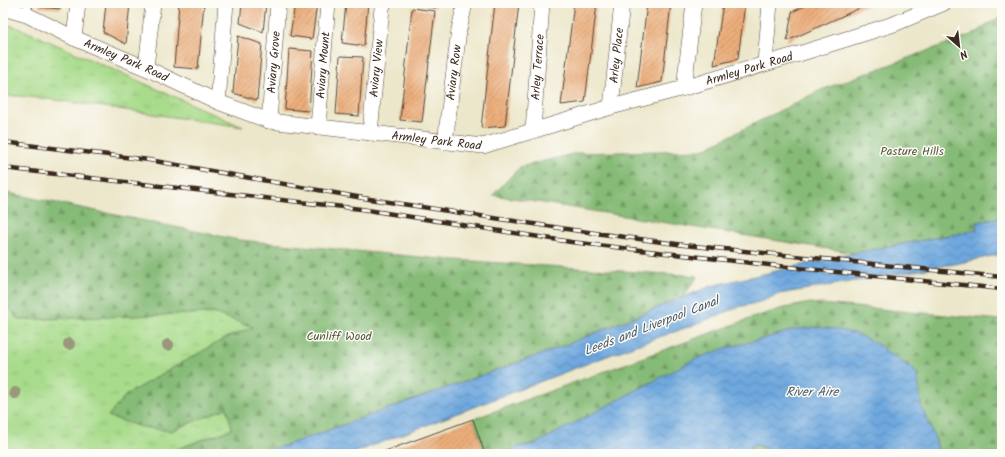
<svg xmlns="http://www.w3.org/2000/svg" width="1005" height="457" font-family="Kalam,sans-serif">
	<defs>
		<pattern id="grass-tufts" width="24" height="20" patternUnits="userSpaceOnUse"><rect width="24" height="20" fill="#a8db8b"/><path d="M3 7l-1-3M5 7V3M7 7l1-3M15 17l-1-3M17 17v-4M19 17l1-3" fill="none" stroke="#92bc78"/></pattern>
		<pattern id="forest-firs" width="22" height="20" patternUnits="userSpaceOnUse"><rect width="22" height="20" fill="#86bb77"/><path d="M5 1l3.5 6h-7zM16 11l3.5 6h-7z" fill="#6f9861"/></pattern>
		<pattern id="water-waves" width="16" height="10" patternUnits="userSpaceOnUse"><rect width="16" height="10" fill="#6ea8de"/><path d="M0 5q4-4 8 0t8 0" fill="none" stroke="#5c89b3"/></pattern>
		<pattern id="building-hatch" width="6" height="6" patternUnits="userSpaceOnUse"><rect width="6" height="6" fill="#ecae7b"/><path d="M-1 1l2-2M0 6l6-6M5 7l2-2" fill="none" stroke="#c08e64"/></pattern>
	</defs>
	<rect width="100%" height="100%" fill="#fdfcf7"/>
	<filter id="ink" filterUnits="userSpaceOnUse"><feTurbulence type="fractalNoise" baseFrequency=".025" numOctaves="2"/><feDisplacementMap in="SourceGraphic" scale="8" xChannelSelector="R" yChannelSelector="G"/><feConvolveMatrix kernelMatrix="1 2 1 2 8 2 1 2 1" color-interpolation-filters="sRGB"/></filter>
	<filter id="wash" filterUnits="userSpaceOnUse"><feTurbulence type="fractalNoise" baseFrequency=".012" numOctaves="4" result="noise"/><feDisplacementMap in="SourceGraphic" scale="16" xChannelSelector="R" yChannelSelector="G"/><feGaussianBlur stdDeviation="0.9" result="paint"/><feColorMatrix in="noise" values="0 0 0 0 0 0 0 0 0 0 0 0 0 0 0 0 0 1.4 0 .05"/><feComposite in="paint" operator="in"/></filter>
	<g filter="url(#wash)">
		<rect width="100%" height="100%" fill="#ece7ca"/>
		<!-- grass -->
		<g fill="url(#grass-tufts)" stroke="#728254">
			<polygon points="3,23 21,29 243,127 56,100 20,96 3,96"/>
			<polygon points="3,298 18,320 213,313 254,327 224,339 127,394 108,416 141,427 227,407 233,429 163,454 3,454"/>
		</g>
		<!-- forest -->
		<g fill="url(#forest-firs)" stroke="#60724a">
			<polygon points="1002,15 1002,218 976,222 978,230 854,253 493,195 520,167 577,153 702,150 821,90 976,33"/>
			<polygon points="3,192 239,240 441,259 698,276 683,297 558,348 284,446 250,454 163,454 232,429 227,408 171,431 141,427 108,416 127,394 224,339 253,327 213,313 18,320 3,298"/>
			<polygon points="810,303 1002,320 1002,454 939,454 936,441 921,406 917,375 913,369 889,353 879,345 792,330 770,337 726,348 695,359 535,444 520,446 503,454 485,454 473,419 752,318 780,309"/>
			<polygon points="756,445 765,448 769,454 745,454 748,449"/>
		</g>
		<!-- water -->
		<g fill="url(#water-waves)" stroke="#54697e">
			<polygon points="1002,218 1002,254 955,264 779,294 763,301 739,307 691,326 628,348 351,454 250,454 284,446 558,348 711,286 854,253 977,230 976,222"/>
			<polygon points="815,327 836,329 857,334 879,345 889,353 913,369 917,375 919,385 921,406 936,441 939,454 769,454 765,448 756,445 748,449 745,454 735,454 735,449 728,448 720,454 503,454 520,446 535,444 695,359 726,348 770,337 792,330"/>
		</g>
		<g id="blocks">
			<!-- building -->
			<g fill="url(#building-hatch)">
				<polygon points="40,3 62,3 61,9 39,7"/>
				<polygon points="106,3 130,3 126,44 103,32"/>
				<polygon points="179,3 204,3 198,69 174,67"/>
				<polygon points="242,3 266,3 263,32 240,23"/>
				<polygon points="295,3 317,3 312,39 290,36"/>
				<polygon points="346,3 368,3 364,46 342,43"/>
				<polygon points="414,3 437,3 435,8"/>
				<polygon points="495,3 519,3 505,126 481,128"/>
				<polygon points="574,3 597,3 585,102 561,105"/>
				<polygon points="647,3 671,3 662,82 637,88"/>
				<polygon points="723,3 745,3 738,59 714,65"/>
				<polygon points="811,3 871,3 787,41 792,12"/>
				<polygon points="412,8 435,11 422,122 400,120"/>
				<polygon points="238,36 262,44 257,100 233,93"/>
				<polygon points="289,49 313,51 309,111 285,109"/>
				<polygon points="340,56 363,57 359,116 336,114"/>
				<polygon points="473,419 485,454 377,454"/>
			</g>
		</g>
	</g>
	<g filter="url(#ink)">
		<use href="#blocks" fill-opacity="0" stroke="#564638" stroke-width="1"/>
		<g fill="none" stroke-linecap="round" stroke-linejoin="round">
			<!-- lane casing -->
			<g stroke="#564638" stroke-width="10">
				<polyline id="lane" points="27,15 28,3"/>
			</g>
			<!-- street casing -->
			<g stroke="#564638" stroke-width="16">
				<g id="street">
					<path id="s1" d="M3,8L27,15L74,38L146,68L218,102L269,121L483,146L611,107L684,88L802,53L894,24L944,3"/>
					<polyline points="74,38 78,3"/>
					<polyline points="765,63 770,3"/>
					<polyline points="146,68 153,3"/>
					<polyline points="684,88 694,3"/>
					<polyline points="218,102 226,3"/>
					<path id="s2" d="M611,107L622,3"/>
					<path id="s3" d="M269,121L278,3"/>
					<path id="s4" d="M318,127L328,3"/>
					<path id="s5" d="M533,131L542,3"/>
					<path id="s6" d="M370,133L382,8L384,3"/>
					<path id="s7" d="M445,142L459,30L465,3"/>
				</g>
			</g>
			<!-- lane -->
			<use href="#lane" stroke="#fff" stroke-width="8"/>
			<!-- street -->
			<use href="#street" stroke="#fff" stroke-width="15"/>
			<!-- rail casing -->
			<g stroke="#3b2a1e" stroke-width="4.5">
				<g id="rail">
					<polyline points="3,142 149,160 363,198 573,230 684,245 1002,277"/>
					<polyline points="3,168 361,209 571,242 769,265 1002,289"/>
				</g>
			</g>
			<!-- rail -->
			<use href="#rail" stroke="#fdfcf7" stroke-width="3" stroke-dasharray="9" stroke-linecap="butt"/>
		</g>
		<!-- trees -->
		<g fill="#9a977a">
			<circle cx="69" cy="344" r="6"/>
			<circle cx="168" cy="345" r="6"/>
			<circle cx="15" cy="393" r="6"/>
		</g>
	</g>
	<g text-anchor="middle" stroke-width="3" stroke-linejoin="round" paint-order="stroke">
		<!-- street labels -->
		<g font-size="12" fill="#3b2a1e" stroke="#fdfcf7">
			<text dy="4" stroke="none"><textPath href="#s2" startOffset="52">Arley Place</textPath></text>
			<text dy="4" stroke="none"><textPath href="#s1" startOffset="134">Armley Park Road</textPath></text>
			<text dy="4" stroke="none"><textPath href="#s3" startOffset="59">Aviary Grove</textPath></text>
			<text dy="4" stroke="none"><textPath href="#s4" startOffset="62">Aviary Mount</textPath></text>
			<text dy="4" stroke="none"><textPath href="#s5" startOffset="64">Arley Terrace</textPath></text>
			<text dy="4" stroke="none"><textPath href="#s6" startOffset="65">Aviary View</textPath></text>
			<text dy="4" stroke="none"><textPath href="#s1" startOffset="782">Armley Park Road</textPath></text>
			<text dy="4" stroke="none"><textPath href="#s7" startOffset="70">Aviary Row</textPath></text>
			<text dy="4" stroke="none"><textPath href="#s1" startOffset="458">Armley Park Road</textPath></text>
		</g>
		<!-- park labels -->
		<g font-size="12" fill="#565639" stroke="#fdfcf7">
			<text x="912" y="155">Pasture Hills</text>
			<text x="339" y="340">Cunliff Wood</text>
		</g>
		<!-- water labels -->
		<g font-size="13" font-style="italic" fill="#4f5c6b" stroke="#fdfcf7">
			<text transform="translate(651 325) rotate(-21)" y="5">Leeds and Liverpool Canal</text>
			<text x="812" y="396">River Aire</text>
		</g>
	</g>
	<!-- margin -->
	<rect width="1005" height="457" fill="none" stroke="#fdfcf7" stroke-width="16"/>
	<!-- north arrow -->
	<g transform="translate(959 46) rotate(152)" stroke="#fdfcf7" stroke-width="3" paint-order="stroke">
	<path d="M0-3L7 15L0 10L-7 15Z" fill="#3b2a1e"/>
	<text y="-6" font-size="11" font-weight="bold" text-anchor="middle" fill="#3b2a1e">N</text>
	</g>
</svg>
